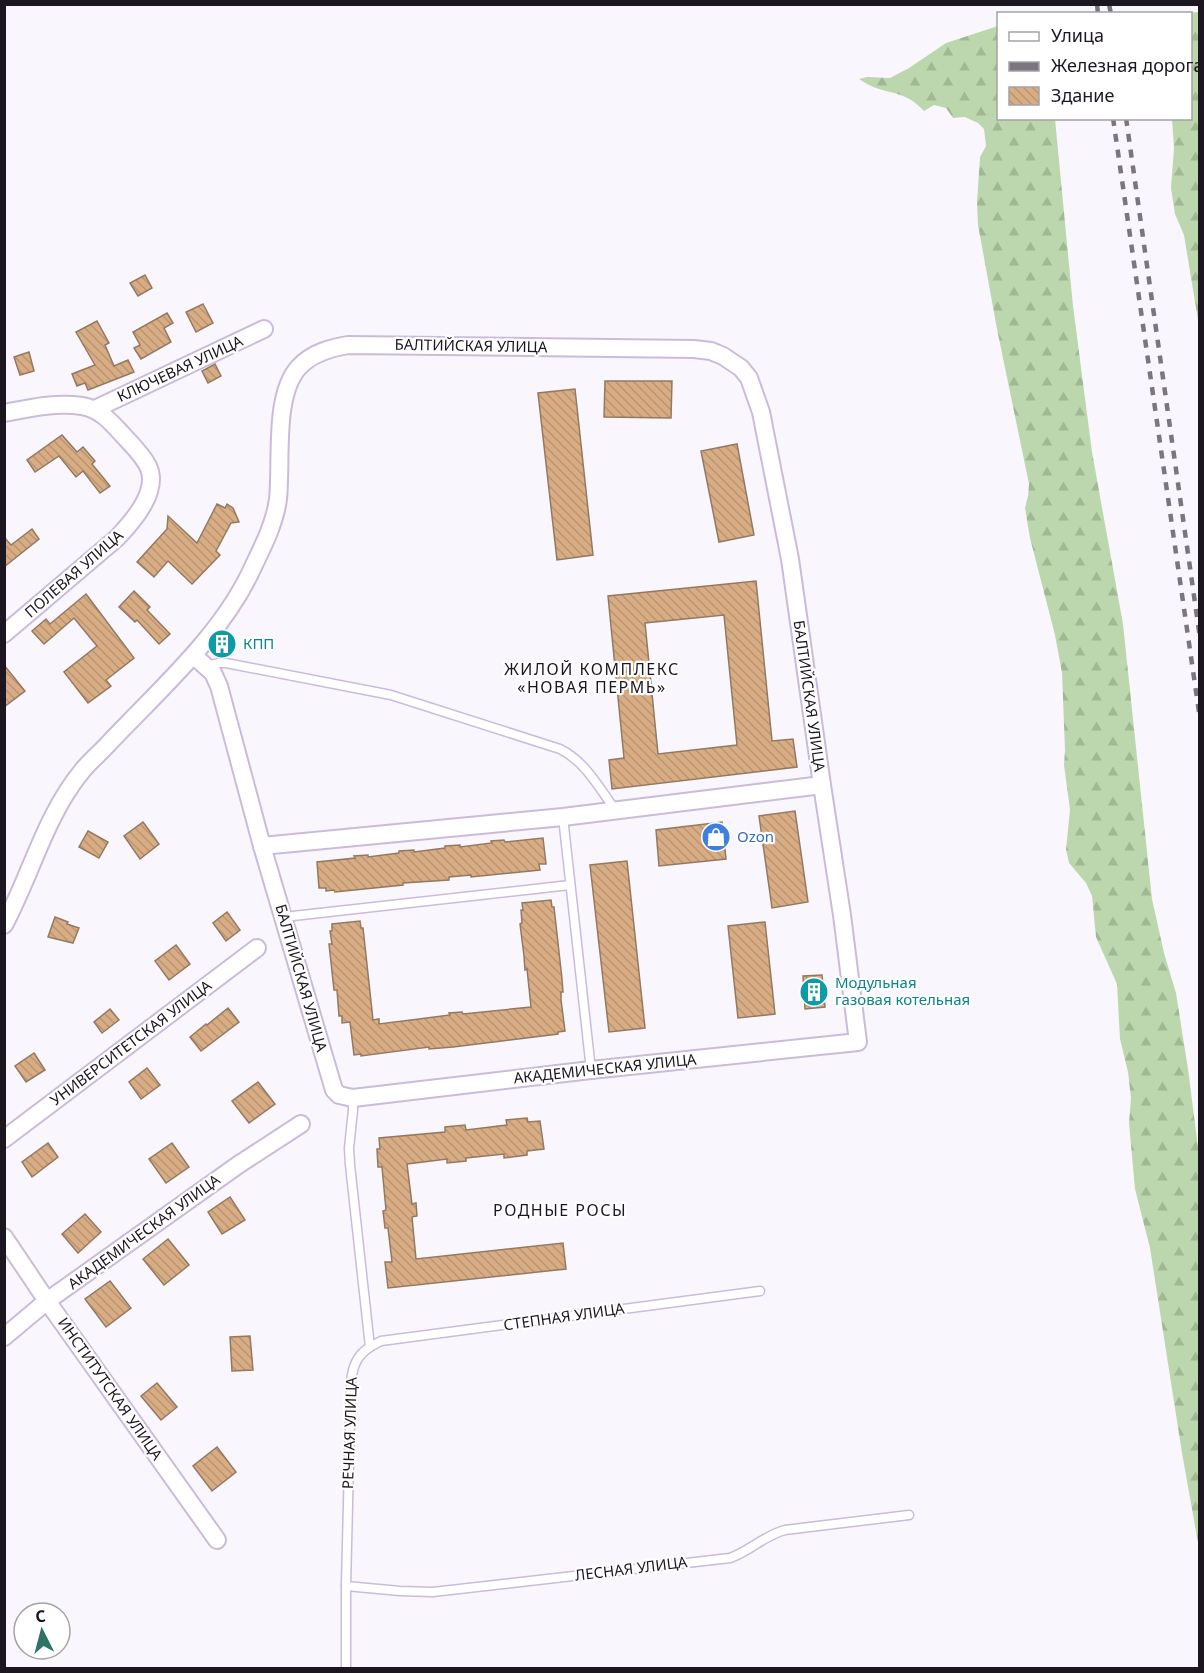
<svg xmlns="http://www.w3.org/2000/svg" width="1204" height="1673" font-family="'Noto Sans',sans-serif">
	<defs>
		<pattern id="forest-firs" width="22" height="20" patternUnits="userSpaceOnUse" patternTransform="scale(1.5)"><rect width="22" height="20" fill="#bcd7ae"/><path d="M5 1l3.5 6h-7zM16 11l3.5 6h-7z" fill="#a1b895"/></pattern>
		<pattern id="building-back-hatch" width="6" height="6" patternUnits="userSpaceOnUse" patternTransform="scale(1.5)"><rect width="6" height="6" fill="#d9ad84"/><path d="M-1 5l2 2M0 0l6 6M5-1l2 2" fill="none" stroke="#ba9472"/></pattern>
	</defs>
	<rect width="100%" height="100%" fill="#faf6fd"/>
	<!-- forest -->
	<g fill="url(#forest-firs)">
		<polygon points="1199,12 1200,12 1199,326 1184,235 1175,214 1171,188 1174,148 1172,119 1190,118 1190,14 1181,13"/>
		<path d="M998,26V118L1055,119L1073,306L1092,452L1123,624L1152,899L1164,953L1176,993L1188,1069L1199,1155V1548L1182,1453L1150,1248L1135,1189L1129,1123L1131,1098L1128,1072L1120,1039L1117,984L1096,937L1092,896L1086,883L1069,863L1066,849L1070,810L1064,765L1065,750L1062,673L1055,635L1030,538L1025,508L1028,496L1029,484L997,329L978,225L977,202L980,157L986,146L984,129L978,123L965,117L953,118L946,108L934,105L924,111C907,93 897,95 876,88C870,86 864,82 859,79L867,77L890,78L909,68L946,43Z"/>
	</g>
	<!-- building -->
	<g fill="url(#building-back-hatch)" stroke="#937961" stroke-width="1.5" fill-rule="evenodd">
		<polygon points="145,275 152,288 138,296 130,283"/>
		<polygon points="203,304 213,323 196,332 186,312"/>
		<polygon points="167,313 173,323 164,328 171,342 141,359 134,348 140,345 133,332"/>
		<polygon points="97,321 109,343 105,345 114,366 128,360 134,372 88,390 85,383 77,386 72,374 95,365 76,332"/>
		<polygon points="29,352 34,371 20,375 14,357"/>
		<polygon points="215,364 221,376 208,383 202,371"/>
		<polygon points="605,381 672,381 671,418 604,417"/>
		<polygon points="575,389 593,555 557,560 538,393"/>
		<polygon points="62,435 77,452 83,447 95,461 92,464 110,486 100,493 83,471 76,477 59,456 35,472 27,460"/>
		<polygon points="737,444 754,535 719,542 701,451"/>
		<polygon points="217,504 225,508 227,504 233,508 239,522 231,523 216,551 220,555 192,584 168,561 154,577 137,562 167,529 168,516 197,543"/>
		<polygon points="32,529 39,539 4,567 4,537 11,545"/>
		<path d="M756,581L772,741L793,739L797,767L612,789L609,760L624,758L608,596ZM724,615L737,745L658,754L645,623Z"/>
		<polygon points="134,591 150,607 147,610 170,634 159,644 137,620 135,622 119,607"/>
		<polygon points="86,594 134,658 106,680 111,686 88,703 64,672 97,646 74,618 44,644 32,631 46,619 50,624"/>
		<polygon points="4,665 25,691 4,707"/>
		<polygon points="795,811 808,902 772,908 759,816"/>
		<polygon points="143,822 159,844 140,859 124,836"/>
		<polygon points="722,822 726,859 659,866 656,830"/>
		<polygon points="88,831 108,842 99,858 79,847"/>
		<polygon points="543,838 546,864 539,864 540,870 471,877 471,875 449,877 449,880 403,883 403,885 335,892 334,890 326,891 326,888 319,888 317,862 355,858 354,856 368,855 368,857 399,853 399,851 414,850 414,852 445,848 445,846 460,845 460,847 492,843 491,841 504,840 505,842"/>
		<polygon points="627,861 645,1028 609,1032 590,865"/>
		<polygon points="551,900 552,907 554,907 562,979 563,992 561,992 561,1000 565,1031 558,1032 558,1034 453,1047 429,1049 429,1047 361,1056 361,1054 354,1055 350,1022 342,1023 342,1016 339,1016 337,990 334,990 329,944 332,944 330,931 332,931 332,924 360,921 361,928 363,928 373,1020 379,1019 379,1024 411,1020 450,1015 449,1013 462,1012 463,1014 531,1007 527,969 525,970 524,956 520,924 522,923 521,910 523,910 522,903"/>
		<polygon points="227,912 240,930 226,941 213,923"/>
		<polygon points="55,917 68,922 67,924 79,928 73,943 48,937"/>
		<polygon points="765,922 775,1014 738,1018 728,926"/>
		<polygon points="176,945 190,964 169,980 155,961"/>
		<polygon points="822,975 825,1007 805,1009 803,976"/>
		<polygon points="228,1008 239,1022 201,1051 190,1037 206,1024 207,1025"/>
		<polygon points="110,1009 119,1020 102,1033 94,1022"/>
		<polygon points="34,1053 45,1070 26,1082 15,1066"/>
		<polygon points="147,1068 160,1085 141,1099 129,1082"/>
		<polygon points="258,1082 275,1104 249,1123 232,1101"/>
		<polygon points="527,1118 528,1122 540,1121 544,1149 527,1151 527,1155 504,1158 504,1154 466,1158 466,1161 447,1163 447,1159 407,1164 412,1204 416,1203 417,1216 412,1217 416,1259 563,1243 566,1269 388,1288 385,1262 392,1262 388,1228 385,1228 383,1211 386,1210 382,1167 378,1167 377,1149 380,1149 379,1138 445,1132 445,1127 465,1125 466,1130 507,1125 506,1120"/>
		<polygon points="48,1143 58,1157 32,1177 22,1162"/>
		<polygon points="172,1143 189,1167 166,1183 149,1159"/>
		<polygon points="230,1197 245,1220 222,1234 208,1212"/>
		<polygon points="85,1214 101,1232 78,1253 62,1234"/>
		<polygon points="168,1239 189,1265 164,1285 143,1259"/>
		<polygon points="110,1281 131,1308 106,1327 85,1299"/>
		<polygon points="250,1336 253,1370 232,1371 230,1337"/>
		<polygon points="157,1383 177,1407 161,1420 141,1396"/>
		<polygon points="217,1447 236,1472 212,1491 193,1466"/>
	</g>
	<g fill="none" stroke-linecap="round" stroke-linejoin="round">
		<!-- service casing -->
		<g stroke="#cbbbdb" stroke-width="11">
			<g id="service">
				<path d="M207,666L219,663H226L391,695L560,749C585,761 600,789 616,811"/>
				<polyline points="563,817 591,1070"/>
				<polyline points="284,917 570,885"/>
				<polyline points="370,1347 381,1341 760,1291"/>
				<path d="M346,1586L400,1591L433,1592L730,1558C750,1551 765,1535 785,1530L909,1515"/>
				<path d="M346,1668V1586L351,1381C353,1366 357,1355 370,1347L350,1165L349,1148L353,1110V1098"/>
			</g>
		</g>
		<!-- minor casing -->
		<g stroke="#cbbbdb" stroke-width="20">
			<g id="minor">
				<polyline points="95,409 264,329"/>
				<path d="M4,413C30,408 56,402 82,406C100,409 110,421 122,434C131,444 142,454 148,466C160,491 133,521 117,538L4,634"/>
				<polyline points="262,846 563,817 822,785"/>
				<path d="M4,925C31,875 45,816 82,771C90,761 101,752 110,742C160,689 223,634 253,567C263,546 275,523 278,499C282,462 273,395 299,367C312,353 330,348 348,345L694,349L711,351L723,356L741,368L749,378L761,412L790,559L822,785L842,915L858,1042L591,1070L353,1098L339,1095L334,1090L262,846L219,686L213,673L193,655"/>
				<polyline points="4,1139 257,948"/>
				<polyline points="4,1237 47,1301 217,1540"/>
				<polyline points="4,1337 47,1301 238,1165 301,1124"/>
			</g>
		</g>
		<!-- service -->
		<use href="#service" stroke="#fff" stroke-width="8"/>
		<!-- minor -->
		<use href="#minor" stroke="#fff" stroke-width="16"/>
		<!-- rail -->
		<g stroke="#7b757f" stroke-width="4.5" stroke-dasharray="8 8" stroke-linecap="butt">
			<polyline points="1097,4 1098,14"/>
			<polyline points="1109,4 1111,14"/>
			<polyline points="1113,118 1200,719"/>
			<polyline points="1126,118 1200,638"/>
		</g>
	</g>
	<!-- icons -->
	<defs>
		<g id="building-disc" transform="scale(1.5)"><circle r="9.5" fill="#0f9aa8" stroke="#fff"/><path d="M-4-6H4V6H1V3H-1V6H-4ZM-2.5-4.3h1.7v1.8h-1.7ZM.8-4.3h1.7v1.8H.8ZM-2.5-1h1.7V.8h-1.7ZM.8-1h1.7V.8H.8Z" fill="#fff"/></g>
		<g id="shop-disc" transform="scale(1.5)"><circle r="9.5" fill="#3f7fe0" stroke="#fff"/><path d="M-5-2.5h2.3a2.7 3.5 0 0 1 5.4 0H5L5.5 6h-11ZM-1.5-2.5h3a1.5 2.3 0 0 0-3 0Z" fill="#fff"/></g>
	</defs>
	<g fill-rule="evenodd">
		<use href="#building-disc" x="222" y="644"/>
		<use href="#shop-disc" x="716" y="837"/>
		<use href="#building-disc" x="814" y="992"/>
	</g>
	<g text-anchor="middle" stroke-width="4.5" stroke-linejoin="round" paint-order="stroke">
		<!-- street labels -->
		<g font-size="15" fill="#1c1621" stroke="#fff">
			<text transform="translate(471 346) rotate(1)" y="5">БАЛТИЙСКАЯ УЛИЦА</text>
			<text transform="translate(180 369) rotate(-25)" y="5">КЛЮЧЕВАЯ УЛИЦА</text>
			<text transform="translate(74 574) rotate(-41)" y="5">ПОЛЕВАЯ УЛИЦА</text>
			<text transform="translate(809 696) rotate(82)" y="5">БАЛТИЙСКАЯ УЛИЦА</text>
			<text transform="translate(301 978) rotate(74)" y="5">БАЛТИЙСКАЯ УЛИЦА</text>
			<text transform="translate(131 1043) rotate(-37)" y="5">УНИВЕРСИТЕТСКАЯ УЛИЦА</text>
			<text transform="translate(605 1069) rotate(-6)" y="5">АКАДЕМИЧЕСКАЯ УЛИЦА</text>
			<text transform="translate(144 1232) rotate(-36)" y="5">АКАДЕМИЧЕСКАЯ УЛИЦА</text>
			<text transform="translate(564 1317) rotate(-8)" y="5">СТЕПНАЯ УЛИЦА</text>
			<text transform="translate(110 1389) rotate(55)" y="5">ИНСТИТУТСКАЯ УЛИЦА</text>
			<text transform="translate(350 1433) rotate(-88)" y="5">РЕЧНАЯ УЛИЦА</text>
			<text transform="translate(631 1569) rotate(-7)" y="5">ЛЕСНАЯ УЛИЦА</text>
		</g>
		<!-- culture labels -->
		<g font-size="15" fill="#0d838f" stroke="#fff" text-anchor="start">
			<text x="243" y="649">КПП</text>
			<text x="835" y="988">Модульная<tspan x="835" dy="17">газовая котельная</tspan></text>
		</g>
		<!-- shop labels -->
		<g font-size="15" fill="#366cbe" stroke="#fff" text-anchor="start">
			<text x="737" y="842">Ozon</text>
		</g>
		<!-- neighbourhood labels -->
		<g font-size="16" letter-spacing="1.5" fill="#1c1621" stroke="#fff">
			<text x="592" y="675">ЖИЛОЙ КОМПЛЕКС<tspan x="592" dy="18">«НОВАЯ ПЕРМЬ»</tspan></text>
			<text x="560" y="1216">РОДНЫЕ РОСЫ</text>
		</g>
	</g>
	<!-- border -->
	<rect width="1204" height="1673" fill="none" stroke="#1c1621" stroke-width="12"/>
	<!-- legend -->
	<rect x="997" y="12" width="195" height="108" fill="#ffffff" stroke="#a4a2a6" stroke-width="1.5"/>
	<rect x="1009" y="32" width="30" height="9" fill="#ffffff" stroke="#a4a2a6" stroke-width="1.5"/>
	<text x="1051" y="42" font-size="18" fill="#1c1621">Улица</text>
	<rect x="1009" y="62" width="30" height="9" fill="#7b757f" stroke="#a4a2a6" stroke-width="1.5"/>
	<text x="1051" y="72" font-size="18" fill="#1c1621">Железная дорога</text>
	<rect x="1009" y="87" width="30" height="18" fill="url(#building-back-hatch)" stroke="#a4a2a6" stroke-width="1.5"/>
	<text x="1051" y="102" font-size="18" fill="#1c1621">Здание</text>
	<!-- north arrow -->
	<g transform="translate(42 1631) rotate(354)"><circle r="28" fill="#ffffff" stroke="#a4a2a6" stroke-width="1.5"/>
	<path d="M0-4.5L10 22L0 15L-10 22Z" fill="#2d7367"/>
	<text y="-9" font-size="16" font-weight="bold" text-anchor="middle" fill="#1c1621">С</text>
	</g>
</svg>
